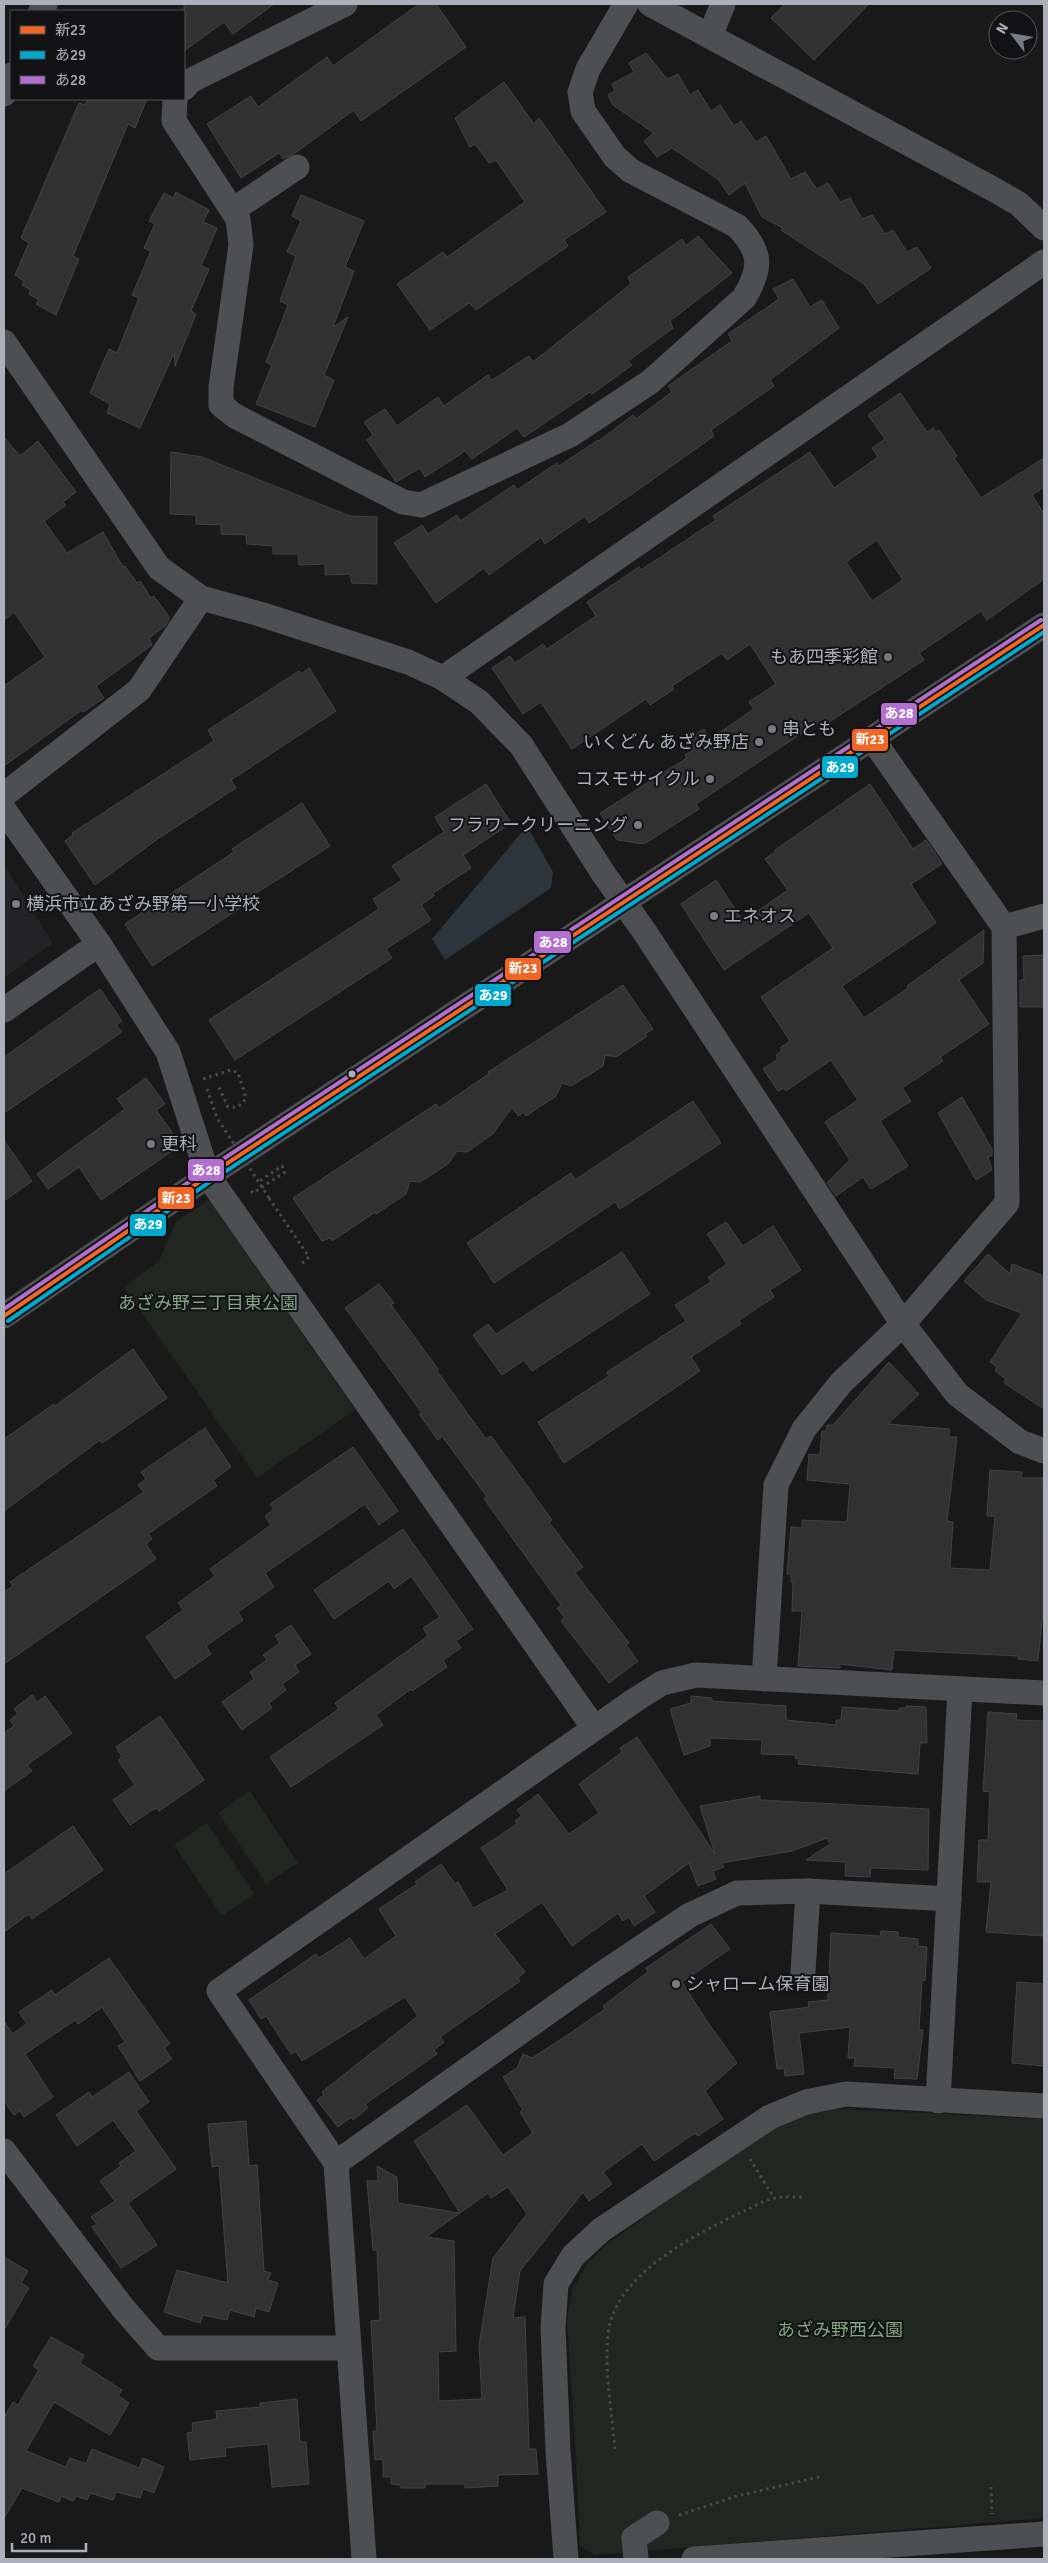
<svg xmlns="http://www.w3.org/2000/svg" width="1048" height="2563" font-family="Signika,'Noto Sans JP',sans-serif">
	<rect width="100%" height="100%" fill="#19191a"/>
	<!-- built -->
	<polygon fill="#232326" points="4,864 53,943 4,978"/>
	<!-- green -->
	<g fill="#1f2720">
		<polygon points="210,1199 355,1410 257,1478 124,1287 159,1261 176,1222"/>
		<polygon points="250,1791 298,1863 266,1884 218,1813"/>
		<polygon points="207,1823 254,1894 222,1916 174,1845"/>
		<polygon points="839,2109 1044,2119 1044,2518 595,2555 580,2546 576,2455 567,2322 572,2290 587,2264 607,2244 769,2129 800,2113"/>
	</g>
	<!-- water -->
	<polygon fill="#2c353c" points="527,826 553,872 551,888 445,960 432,939"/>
	<!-- building -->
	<g fill="#313132" stroke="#424346" fill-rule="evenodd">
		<polygon points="184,4 274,4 233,34 224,22 184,51"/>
		<polygon points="419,4 436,4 466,47 361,121 354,110 295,153 283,159 279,153 241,178 207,124 251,96 258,107 327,57 333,66"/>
		<polygon points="785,4 869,4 814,60 771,18"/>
		<polygon points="646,53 667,79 678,74 690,95 698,90 711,111 720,105 734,126 741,121 756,142 766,136 791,179 805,172 817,189 828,183 840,202 850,198 862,219 872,215 885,234 893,230 907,252 917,247 931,268 878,304 864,284 781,230 783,228 762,217 745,183 729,195 718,179 672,148 657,157 644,141 654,133 613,105 608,95 615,91 612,84 634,72 629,63"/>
		<polygon points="504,82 534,124 539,118 606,212 564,240 568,246 476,310 469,303 430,330 397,284 443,252 447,257 525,202 496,160 489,163 475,144 470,147 455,118"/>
		<polygon points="88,99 147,99 135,128 128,124 73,256 79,259 56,315 36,304 39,300 29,294 31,290 22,285 24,281 15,275 29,243 21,238 79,103 85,105"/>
		<polygon points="176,192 209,210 203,222 217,228 201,266 209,269 191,311 196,314 175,366 174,353 140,428 107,413 110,404 90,393 109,349 117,353 139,298 132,295 151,251 144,248 155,224 149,221 164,193 173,198"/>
		<polygon points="301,195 364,221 345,267 354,271 333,327 348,317 324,375 334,380 315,427 256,404 272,365 266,362 288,305 280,301 296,256 287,252 301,221 292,216"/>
		<polygon points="698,236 732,273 670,321 673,328 628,361 632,365 592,394 590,392 524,437 517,428 472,459 465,451 425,477 420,468 396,482 367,440 373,435 364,422 385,409 397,426 438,397 444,406 488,375 492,380 529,356 533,362 631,284 628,277 682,239 686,246"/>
		<polygon points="793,279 810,307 822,300 839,328 770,380 774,386 711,430 714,436 632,494 589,523 585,516 545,544 541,537 489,575 484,568 436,603 394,543 422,525 428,534 457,515 460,521 514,485 517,490 557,463 559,466 598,440 599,441 633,415 636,419 672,392 668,386 732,341 728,334 779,299 773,289"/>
		<path d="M900,393L927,432L933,428L936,432L939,430L957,456L954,458L981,498L1044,458V487L1032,495L1044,514V579L987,620L981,611L919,653L924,660L829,722L826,717L696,804L699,809L644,844L617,840L600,813L687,758L685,755L692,751L686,741L704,729L710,739L754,709L749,702L776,684L750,644L727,660L722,653L672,686L674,689L650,705L646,699L572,749L541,702L523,714L492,668L510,656L515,663L543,644L547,649L596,616L587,602L639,567L641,570L716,520L713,516L810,452L834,488L878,457L872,448L885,439L868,415ZM877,540L903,580L872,601L846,562Z"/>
		<polygon points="4,437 20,456 38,441 76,492 63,502 66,505 44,521 67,553 103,532 123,567 125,566 137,583 140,581 151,598 154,596 170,618 165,626 149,638 152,645 96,686 104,698 83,712 82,710 4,766 4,686 45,657 14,612 4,620"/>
		<polygon points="171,452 202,457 350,516 377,517 377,584 352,583 350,574 325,575 325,564 299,565 298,554 273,554 273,546 247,544 246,535 221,534 221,525 196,524 196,515 170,514"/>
		<polygon points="309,668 336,711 231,780 236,788 159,838 95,885 65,841 73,835 72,833 214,741 208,730 299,671 301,674"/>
		<polygon points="486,784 511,823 463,855 471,868 433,893 434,896 421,905 431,920 386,949 392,958 235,1060 209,1020 379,909 373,899 402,880 392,866 444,832 435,817"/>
		<polygon points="870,784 913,849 926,840 942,864 911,884 936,923 842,986 864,1018 908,988 907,986 984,930 983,963 959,980 989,1024 940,1057 943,1061 902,1088 911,1101 880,1121 908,1166 871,1189 863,1177 836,1196 827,1183 850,1160 825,1122 858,1100 831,1060 786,1091 784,1088 778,1091 763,1069 778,1059 776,1055 782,1051 780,1048 790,1041 761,997 833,948 809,913 724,970 681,904 716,880 743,921 788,890 765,859 775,852 775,850"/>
		<polygon points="302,803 330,846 255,894 257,897 152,966 125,924 234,852 232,849"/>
		<polygon points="1044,955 1044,1007 1020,1007 1020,980 1024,980 1023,956"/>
		<polygon points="623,985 653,1029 645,1034 647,1036 616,1057 605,1055 603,1066 571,1086 562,1083 556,1096 526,1116 524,1112 518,1116 512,1107 493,1134 467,1152 457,1151 448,1164 420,1182 410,1181 406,1194 376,1214 375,1212 332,1241 331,1238 322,1241 293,1198 436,1104 439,1108 490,1073 488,1072"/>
		<polygon points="100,989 122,1021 116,1025 122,1032 4,1113 4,1057"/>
		<polygon points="146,1078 165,1104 156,1110 179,1142 176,1144 178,1147 101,1200 79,1167 48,1189 37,1174 125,1109 117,1099"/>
		<polygon points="962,1097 992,1149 992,1155 988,1157 992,1170 976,1180 938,1113"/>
		<polygon points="693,1101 721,1143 620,1209 615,1202 494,1283 467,1243 571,1173 575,1180"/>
		<polygon points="4,1140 32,1181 4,1201"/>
		<polygon points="726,1222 743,1246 773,1226 801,1270 770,1290 774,1297 739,1320 741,1324 691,1357 700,1371 564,1463 538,1422 609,1376 607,1372 686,1321 675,1305 711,1282 708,1277 727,1264 707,1234"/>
		<polygon points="622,1252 650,1294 532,1371 524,1360 502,1375 473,1335 488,1324 496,1334"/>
		<polygon points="988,1254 1010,1274 1012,1264 1044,1276 1044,1409 1004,1383 1006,1379 995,1371 997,1367 990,1362 1022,1313 986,1300 964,1281"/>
		<polygon points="379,1284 394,1303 391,1305 438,1369 437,1371 486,1439 491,1436 552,1520 549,1522 583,1567 575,1573 629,1643 626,1645 638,1661 609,1683 561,1621 565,1618 557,1608 561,1605 484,1499 487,1497 442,1436 438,1440 419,1414 422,1413 345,1308"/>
		<polygon points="133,1349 167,1398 102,1443 100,1440 4,1511 4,1439 54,1404 55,1406"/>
		<polygon points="889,1362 919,1394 888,1424 949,1429 949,1437 957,1437 947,1521 953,1522 950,1568 990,1570 995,1516 987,1516 990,1470 1022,1472 1021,1478 1043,1478 1044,1619 1042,1619 1038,1661 1018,1659 1019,1656 894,1650 892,1670 840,1664 840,1668 798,1666 802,1611 792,1611 793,1582 791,1582 791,1574 787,1574 791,1527 802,1528 802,1520 847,1522 850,1484 807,1480 809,1454 820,1455 822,1431 826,1431 827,1425 833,1425"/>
		<polygon points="205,1428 231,1467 213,1480 217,1486 148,1534 152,1539 146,1544 156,1559 4,1664 4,1592 13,1586 10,1582 144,1492 138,1485 146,1479 141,1472"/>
		<polygon points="353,1447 398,1511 379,1525 365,1504 265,1573 274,1587 238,1612 243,1620 206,1646 211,1654 175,1679 146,1637 183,1610 178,1603 215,1576 210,1569 271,1525 265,1516 274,1509 270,1504"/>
		<polygon points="403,1529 473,1629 456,1641 461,1648 443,1660 447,1667 412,1691 411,1689 376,1715 383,1725 291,1787 270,1757 339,1709 335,1703 428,1636 423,1628 440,1617 411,1576 394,1589 389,1581 334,1619 314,1590"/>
		<polygon points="291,1625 311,1654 295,1665 299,1672 282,1684 286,1690 269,1703 272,1708 242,1730 222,1702 254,1679 250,1672 267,1660 263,1655 280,1643 275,1636"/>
		<polygon points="32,1695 37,1702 45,1696 72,1733 27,1765 32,1771 4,1791 4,1733 14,1726 10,1720 18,1714 14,1709"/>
		<polygon points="691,1696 712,1698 712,1701 786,1706 786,1720 836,1725 836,1720 841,1720 842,1707 899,1711 899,1708 906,1708 906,1706 926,1707 927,1743 920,1743 918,1774 798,1764 799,1759 795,1758 796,1755 761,1754 762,1740 710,1738 710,1746 684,1755 670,1709 691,1703"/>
		<polygon points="988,1712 1017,1714 1016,1720 1044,1721 1044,1936 986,1932 991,1882 977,1882 979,1840 988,1840 990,1792 983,1791"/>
		<polygon points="160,1716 204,1780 159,1811 158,1808 152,1810 130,1825 113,1800 135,1785 118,1760 122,1757 116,1747"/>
		<polygon points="637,1737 715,1854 700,1806 760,1796 760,1800 929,1809 928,1870 871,1868 870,1877 845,1876 846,1862 806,1860 830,1844 827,1838 792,1851 721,1863 724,1867 713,1871 716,1879 698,1886 689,1863 644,1896 655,1912 634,1926 629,1917 623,1921 618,1913 572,1946 542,1902 495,1934 525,1972 518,1978 520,1981 440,2037 444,2042 434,2050 437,2054 365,2104 368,2108 353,2120 351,2117 338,2127 317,2100 324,2095 322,2092 418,2016 405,1997 302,2061 296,2051 291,2054 266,2016 261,2019 249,2000 316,1954 319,1958 350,1938 364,1959 396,1936 379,1909 417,1884 415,1882 441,1864 455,1884 458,1882 473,1908 508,1890 481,1848 517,1824 515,1821 522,1816 517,1810 538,1794 569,1834 599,1813 579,1784 622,1752 620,1748"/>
		<polygon points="73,1826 103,1870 32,1919 29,1914 4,1932 4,1874"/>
		<polygon points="711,1924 730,1949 682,1982 706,2020 737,2063 705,2091 723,2119 698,2136 695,2133 654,2161 642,2144 603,2172 612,2184 589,2201 583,2192 520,2271 513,2318 525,2317 529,2449 536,2449 538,2474 498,2475 498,2486 465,2488 465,2484 425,2484 425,2488 401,2488 401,2485 391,2484 391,2477 383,2477 383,2459 375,2460 373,2431 377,2431 371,2321 380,2320 377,2250 373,2250 367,2181 378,2181 377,2166 397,2177 398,2203 460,2213 426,2237 454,2241 456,2351 438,2352 439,2401 482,2399 479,2345 493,2258 527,2214 508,2187 491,2198 488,2193 460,2213 414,2141 467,2105 503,2155 533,2133 520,2112 523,2110 503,2077 517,2068 523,2054 532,2058 572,2032 605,2009 603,2006 648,1972 646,1968"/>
		<polygon points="881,1931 898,1932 898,1937 918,1939 918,1946 927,1947 925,1981 922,1980 919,2030 923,2030 917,2079 894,2078 895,2068 854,2066 855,2058 848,2058 850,2027 799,2033 804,2074 785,2076 784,2068 777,2069 770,2012 809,2007 808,2002 828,2000 831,1933 880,1936"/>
		<polygon points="109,1958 170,2044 164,2048 172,2059 140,2081 118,2046 125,2042 102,2007 78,2024 75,2020 25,2054 53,2097 24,2117 20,2111 14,2115 4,2101 4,2021 12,2034 27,2024 19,2012 52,1990 55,1995"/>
		<polygon points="1017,1982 1044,1984 1044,2066 1012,2063"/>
		<polygon points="129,2072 149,2102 136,2111 176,2169 128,2203 157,2245 121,2268 92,2227 97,2224 91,2217 115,2201 100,2181 121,2166 119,2163 136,2151 113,2120 77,2146 56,2115 89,2092 92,2097"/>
		<polygon points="246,2121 249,2166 257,2165 264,2271 271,2273 268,2280 278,2283 269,2312 256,2308 254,2317 230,2310 227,2320 203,2315 200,2323 164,2312 177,2270 228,2283 219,2166 212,2167 208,2124"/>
		<polygon points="4,2257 28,2271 21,2283 29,2288 4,2330"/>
		<polygon points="51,2337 84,2355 80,2363 122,2390 118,2396 129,2403 110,2435 54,2402 26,2451 66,2467 70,2458 86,2464 92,2449 139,2468 143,2458 164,2467 154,2493 143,2489 140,2498 116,2492 113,2500 90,2493 87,2500 76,2496 73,2501 61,2496 59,2502 22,2488 4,2518 4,2418 13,2402 18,2405 39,2370 33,2366"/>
		<polygon points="297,2399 300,2442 306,2442 309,2484 272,2487 268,2444 225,2448 226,2456 190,2460 187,2433 193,2432 192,2423 217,2419 216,2411 260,2407 260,2403"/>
	</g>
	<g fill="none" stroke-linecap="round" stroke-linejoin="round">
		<!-- path -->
		<g stroke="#494b4d" stroke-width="3" stroke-dasharray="2.5 4" stroke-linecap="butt">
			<path d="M203,1079L231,1070L238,1073L246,1098C241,1106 237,1108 228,1107L218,1085"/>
			<polyline points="251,1191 253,1193 285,1172 282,1166 258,1182"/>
			<polyline points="269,1198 309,1257 299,1266"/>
			<polyline points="750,2159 774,2198"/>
			<path d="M615,2449C612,2413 602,2358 610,2323C624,2270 698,2233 744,2211C754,2207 765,2199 776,2198C784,2196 794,2197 802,2197"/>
			<polyline points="991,2487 992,2514"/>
			<polyline points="679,2515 737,2496 823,2476"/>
		</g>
		<!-- minor -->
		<g stroke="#4d4f53" stroke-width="25">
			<polyline points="650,4 993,189 1019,204 1044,228"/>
			<polyline points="41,11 45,4"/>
			<polyline points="710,36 723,4"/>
			<polyline points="184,88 190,81 345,4"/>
			<polyline points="4,94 11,75"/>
			<path d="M175,99L174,121L238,219L241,245L221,387V405L235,416L403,502L421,505L570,435L650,382L744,298C762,268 762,252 737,226L631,171L615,157L583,111L580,92L588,69L626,4"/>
			<polyline points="233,210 297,167"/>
			<polyline points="4,342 159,568 201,598 260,614 408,662 443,678 479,702 521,745 603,873 644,931 903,1324 957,1394 1020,1442 1044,1451"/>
			<polyline points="443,678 1044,262"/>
			<polyline points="4,795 139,690 201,598"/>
			<polyline points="4,810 99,944 168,1052 208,1176 594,1728"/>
			<polyline points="1004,927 1044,916"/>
			<polyline points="4,1010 99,944"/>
			<polyline points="4,1316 208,1176 1044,625"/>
			<polyline points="764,1679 776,1485 804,1429 841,1383 903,1324 1007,1203 1004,927 873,740"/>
			<polyline points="803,1972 808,1891"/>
			<polyline points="938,2101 960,1690"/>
			<polyline points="4,2151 123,2308 158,2348 348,2348"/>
			<polyline points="336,2163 599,1976 690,1915 737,1893 808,1891 949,1899"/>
			<polyline points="364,2559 336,2163 219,1991 635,1700 662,1683 696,1675 1044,1693"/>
			<polyline points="566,2559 558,2451 553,2328 556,2284 573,2256 601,2230 770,2117 806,2102 846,2094 1044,2106"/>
			<polyline points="636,2559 634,2538 657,2523"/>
			<polyline points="694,2559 1044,2534"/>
		</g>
		<!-- path-bridge -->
		<polyline stroke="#494b4d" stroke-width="3" stroke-dasharray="2.5 4" stroke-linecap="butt" points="207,1089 217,1118 269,1198"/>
		<!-- bus-1 casing -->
		<g stroke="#131316" stroke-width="8">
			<polyline id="bus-1" points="4,1316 208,1176 1044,625"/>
		</g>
		<!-- bus-2 casing -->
		<g stroke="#131316" stroke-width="8">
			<polyline id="bus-2" points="8,1321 211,1181 1044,632"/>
		</g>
		<!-- bus-3 casing -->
		<g stroke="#131316" stroke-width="8">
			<polyline id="bus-3" points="4,1309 205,1171 1041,620"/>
		</g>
		<!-- bus-1 -->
		<use href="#bus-1" stroke="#f26522" stroke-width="4"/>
		<!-- bus-2 -->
		<use href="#bus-2" stroke="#00a9ce" stroke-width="4"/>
		<!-- bus-3 -->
		<use href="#bus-3" stroke="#b36fd0" stroke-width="4"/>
	</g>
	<!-- markers -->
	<g fill="#787b83" stroke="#131316" stroke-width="2">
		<circle cx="888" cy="657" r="5"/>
		<circle cx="772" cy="729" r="5"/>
		<circle cx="759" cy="742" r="5"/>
		<circle cx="710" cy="779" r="5"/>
		<circle cx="638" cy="825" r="5"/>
		<circle cx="16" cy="904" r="5"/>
		<circle cx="714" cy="916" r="5"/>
		<circle cx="151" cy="1144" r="5"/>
		<circle cx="676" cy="1984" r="5"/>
	</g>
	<circle fill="#abb0bb" stroke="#131316" stroke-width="2" cx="352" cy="1074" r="4.5"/>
	<g text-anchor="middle" stroke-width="4" stroke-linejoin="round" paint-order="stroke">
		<!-- poi labels -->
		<g font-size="18" fill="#abb0bb" stroke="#131316" text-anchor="start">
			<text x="878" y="663" text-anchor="end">もあ四季彩館</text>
			<text x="782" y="735">串とも</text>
			<text x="749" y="748" text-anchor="end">いくどん あざみ野店</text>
			<text x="700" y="785" text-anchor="end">コスモサイクル</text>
			<text x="628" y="831" text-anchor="end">フラワークリーニング</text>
			<text x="26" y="910">横浜市立あざみ野第一小学校</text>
			<text x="724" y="922">エネオス</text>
			<text x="161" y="1150">更科</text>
			<text x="686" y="1990">シャローム保育園</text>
		</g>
		<!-- park labels -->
		<g font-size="18" fill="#81a682" stroke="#131316">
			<text x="208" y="1309">あざみ野三丁目東公園</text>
			<text x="840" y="2336">あざみ野西公園</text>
		</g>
	</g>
	<g stroke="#131316" stroke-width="2">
		<rect x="880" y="702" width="38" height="24" rx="5" fill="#b36fd0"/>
		<rect x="851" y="728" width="38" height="24" rx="5" fill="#f26522"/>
		<rect x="821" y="755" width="38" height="24" rx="5" fill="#00a9ce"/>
		<rect x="533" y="930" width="39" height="24" rx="5" fill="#b36fd0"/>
		<rect x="504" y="957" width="38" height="24" rx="5" fill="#f26522"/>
		<rect x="474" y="983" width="38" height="24" rx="5" fill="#00a9ce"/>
		<rect x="187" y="1158" width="38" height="24" rx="5" fill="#b36fd0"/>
		<rect x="157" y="1186" width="38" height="24" rx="5" fill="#f26522"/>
		<rect x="129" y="1213" width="38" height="24" rx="5" fill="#00a9ce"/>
	</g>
	<g font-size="14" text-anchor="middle" font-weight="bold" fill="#fff">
		<text x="899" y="718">あ28</text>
		<text x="870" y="744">新23</text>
		<text x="840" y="772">あ29</text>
		<text x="553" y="947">あ28</text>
		<text x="523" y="973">新23</text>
		<text x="493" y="1000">あ29</text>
		<text x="206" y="1175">あ28</text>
		<text x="176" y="1203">新23</text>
		<text x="148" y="1229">あ29</text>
	</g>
	<!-- border -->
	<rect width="1048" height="2563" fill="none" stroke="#abb0bb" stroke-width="10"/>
	<!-- legend -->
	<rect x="10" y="10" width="175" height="90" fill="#131316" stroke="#505258"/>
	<rect x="20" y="26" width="25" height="8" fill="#f26522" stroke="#505258"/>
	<text x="55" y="35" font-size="15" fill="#abb0bb">新23</text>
	<rect x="20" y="51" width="25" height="8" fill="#00a9ce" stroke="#505258"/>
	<text x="55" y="60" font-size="15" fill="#abb0bb">あ29</text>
	<rect x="20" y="76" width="25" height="8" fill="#b36fd0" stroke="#505258"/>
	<text x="55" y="85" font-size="15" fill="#abb0bb">あ28</text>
	<!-- north arrow -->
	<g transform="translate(1013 35) rotate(301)"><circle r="24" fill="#131316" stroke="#505258"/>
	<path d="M0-4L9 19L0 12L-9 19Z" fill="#787b83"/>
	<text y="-8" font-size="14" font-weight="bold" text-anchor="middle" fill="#abb0bb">N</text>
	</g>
	<!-- scale -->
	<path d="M12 2543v8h74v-8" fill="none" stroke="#abb0bb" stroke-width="2.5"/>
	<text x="20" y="2543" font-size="15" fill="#abb0bb" stroke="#131316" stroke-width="4" paint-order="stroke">20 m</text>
</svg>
